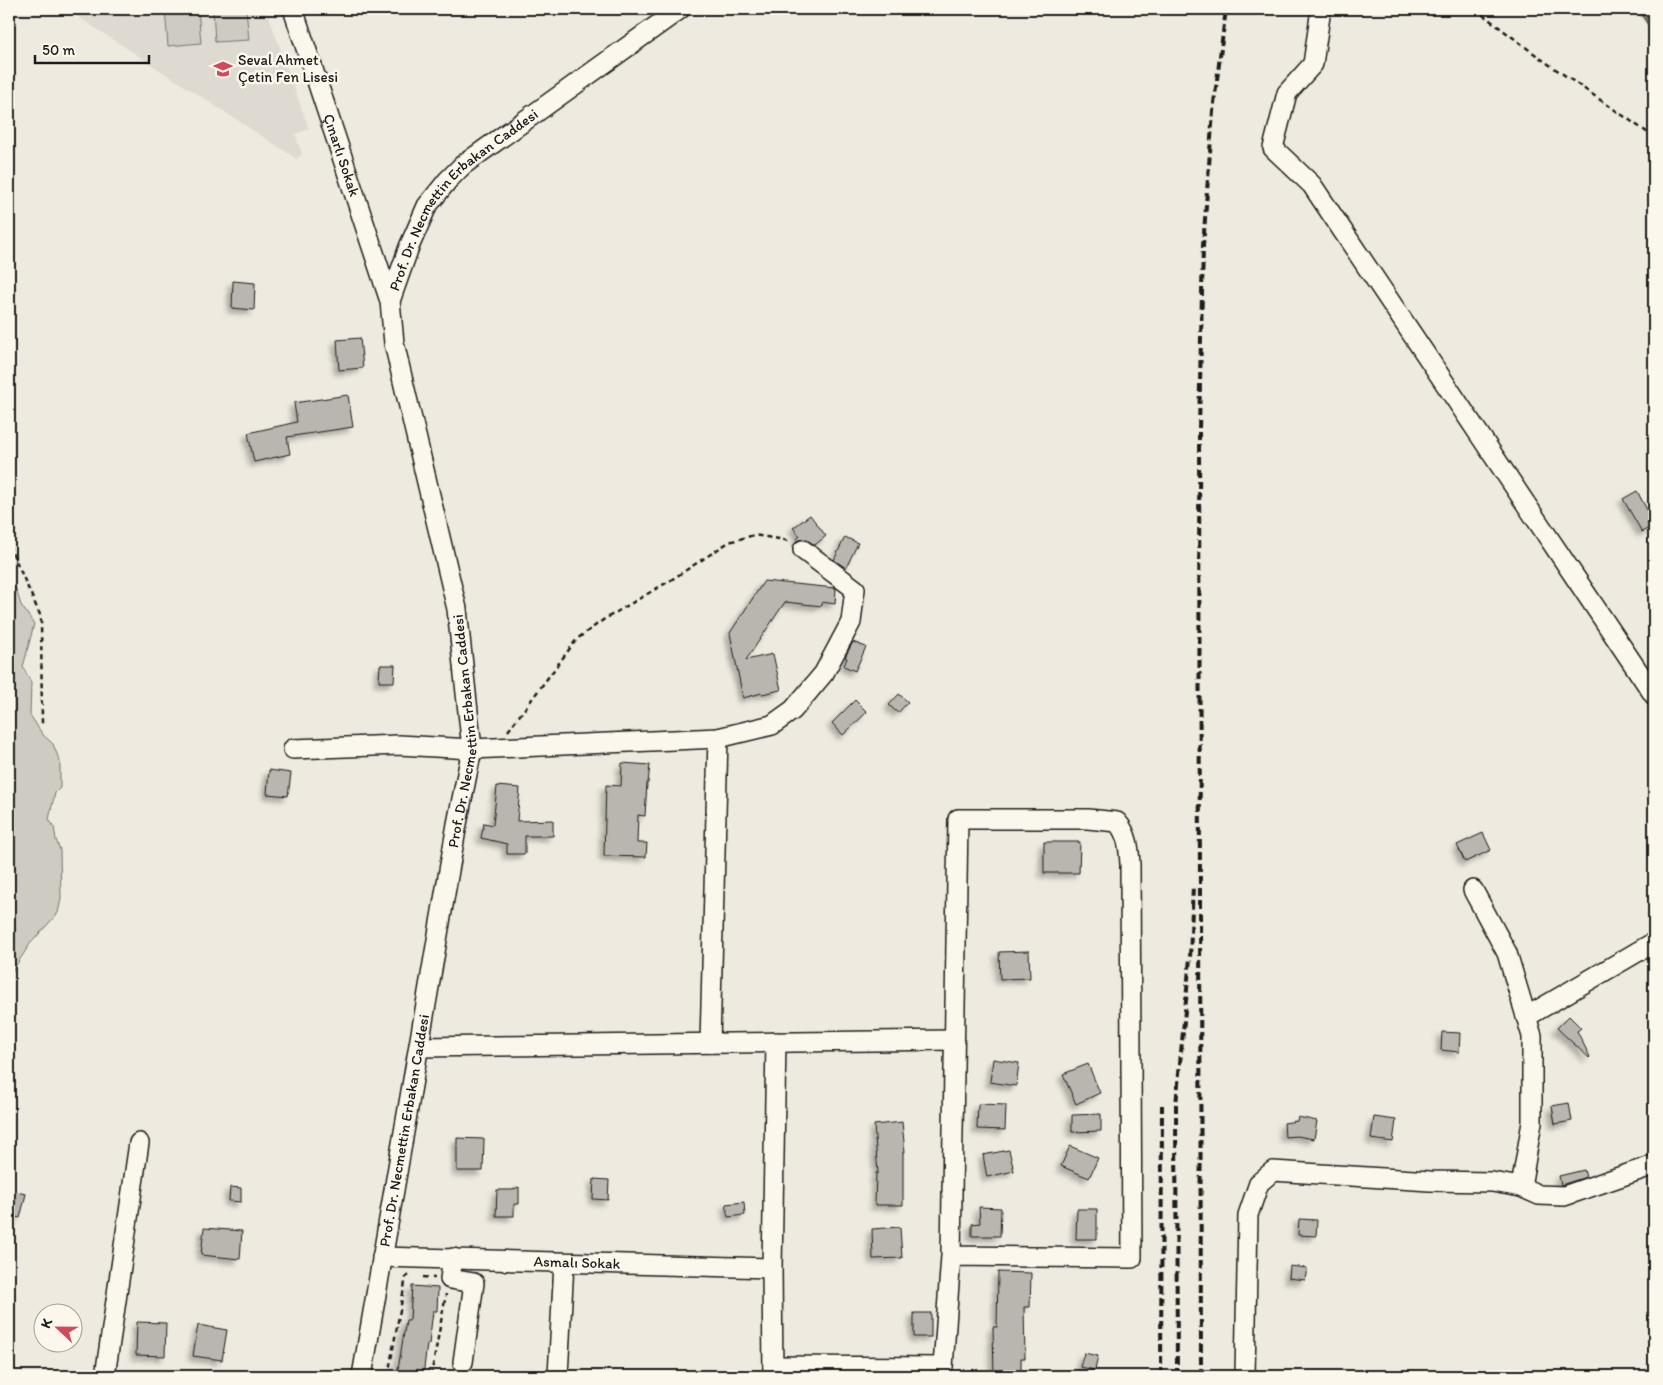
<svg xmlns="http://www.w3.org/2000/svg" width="1663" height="1385" font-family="Itim,sans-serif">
	<defs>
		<filter id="shadow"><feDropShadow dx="-4.5" dy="4.5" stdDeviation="2.5" flood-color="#0004"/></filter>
	</defs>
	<rect width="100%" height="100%" fill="#eeeadf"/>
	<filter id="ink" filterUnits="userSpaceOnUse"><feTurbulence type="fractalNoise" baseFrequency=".02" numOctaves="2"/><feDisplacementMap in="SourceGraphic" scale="10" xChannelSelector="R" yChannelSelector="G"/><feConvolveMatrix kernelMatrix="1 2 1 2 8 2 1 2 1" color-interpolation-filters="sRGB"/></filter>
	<g filter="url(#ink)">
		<!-- built -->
		<polygon fill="#dedad1" points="66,9 266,9 309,129 295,134 302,154 297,159"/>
		<!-- green -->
		<g fill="#ceccc2" stroke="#75746f">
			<polygon points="165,9 198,9 201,43 168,46"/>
			<polygon points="213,9 246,9 249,40 215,42"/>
			<polygon points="9,581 15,586 21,605 34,624 23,667 31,682 30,715 43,735 53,744 60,762 60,788 55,793 49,819 54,827 56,840 60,850 61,899 58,913 30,944 9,976"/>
		</g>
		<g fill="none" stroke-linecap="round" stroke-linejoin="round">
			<!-- stream -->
			<polyline stroke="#6f6d69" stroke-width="4.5" points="1639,9 1654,31"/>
		</g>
		<!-- building -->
		<g fill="#b9b6af" stroke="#1c1c1c" filter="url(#shadow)">
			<polygon points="233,281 255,283 254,310 232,308"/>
			<polygon points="360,338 363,368 339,370 337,340"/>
			<polygon points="348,395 353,427 287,437 290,454 254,462 248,433 297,422 294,403"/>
			<polygon points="1637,491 1654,523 1654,525 1642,532 1623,499"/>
			<polygon points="810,515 826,536 815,545 805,539 797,541 796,540 800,536 793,528"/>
			<polygon points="845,537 858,543 846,568 834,560"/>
			<polygon points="764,581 835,588 836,589 835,604 822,602 822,606 785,602 746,660 773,654 781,690 762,694 762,693 743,698 730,633"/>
			<polygon points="853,642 866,647 855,671 844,666 847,658 845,657"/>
			<polygon points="380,665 395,665 394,682 379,682"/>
			<polygon points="899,694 908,702 898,713 889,705"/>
			<polygon points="855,700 867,712 843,735 832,723"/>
			<polygon points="622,763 650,765 648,783 647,783 645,816 638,815 637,843 647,843 646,857 604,856 606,785 621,786"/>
			<polygon points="269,770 291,773 288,796 267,794"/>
			<polygon points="497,786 520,788 517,821 553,820 553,836 525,836 525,854 507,854 507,844 481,838 484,823 493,825"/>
			<polygon points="1483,833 1491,850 1465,862 1457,845"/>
			<polygon points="1044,842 1080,842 1079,873 1044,873"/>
			<polygon points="1029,951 1030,978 1000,979 999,952"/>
			<polygon points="1569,1016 1581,1028 1577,1031 1590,1057 1589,1058 1557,1028"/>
			<polygon points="1442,1032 1460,1033 1459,1052 1441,1050"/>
			<polygon points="993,1059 1019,1063 1016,1086 990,1082"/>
			<polygon points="1088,1064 1100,1093 1076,1104 1063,1074"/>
			<polygon points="1569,1103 1572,1121 1555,1124 1552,1106"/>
			<polygon points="978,1104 1006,1105 1005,1130 977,1129"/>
			<polygon points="1101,1114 1101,1131 1072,1132 1072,1115"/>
			<polygon points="1298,1117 1317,1121 1314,1139 1297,1136 1285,1137 1284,1123 1297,1121"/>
			<polygon points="1374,1117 1396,1120 1393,1142 1371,1139"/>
			<polygon points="902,1122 905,1152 903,1152 903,1205 875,1205 876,1173 878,1173 874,1125"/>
			<polygon points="457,1138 484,1139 483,1171 457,1171"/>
			<polygon points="1070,1146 1098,1158 1089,1178 1061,1166"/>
			<polygon points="1009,1150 1014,1171 987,1177 983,1155"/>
			<polygon points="1584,1170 1586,1177 1561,1185 1559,1176"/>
			<polygon points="594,1179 609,1180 608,1200 593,1199"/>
			<polygon points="230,1187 241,1188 241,1202 229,1201"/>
			<polygon points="519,1187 519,1204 514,1204 514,1216 496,1216 497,1190 512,1190"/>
			<polygon points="12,1191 26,1194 20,1218 9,1216 9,1202"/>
			<polygon points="744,1202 745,1215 728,1217 726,1204"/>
			<polygon points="979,1207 1001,1208 1000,1236 972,1236 972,1224 980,1223"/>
			<polygon points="1077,1209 1097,1209 1097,1239 1076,1239"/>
			<polygon points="1299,1219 1317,1220 1316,1236 1298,1235"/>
			<polygon points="900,1227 902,1258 873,1259 872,1229"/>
			<polygon points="204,1228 242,1231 240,1259 201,1255"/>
			<polygon points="1290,1266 1307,1268 1305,1280 1289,1278"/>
			<polygon points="998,1272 1031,1273 1030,1307 1024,1307 1025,1358 1021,1358 1021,1376 994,1376 993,1327 997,1327"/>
			<polygon points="412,1286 438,1288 437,1311 433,1311 429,1344 427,1344 423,1376 397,1376 406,1320 410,1320"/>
			<rect x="914" y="1313" width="17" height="24"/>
			<polygon points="137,1322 166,1323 165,1356 136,1355"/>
			<polygon points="198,1325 227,1330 222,1360 193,1356"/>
			<polygon points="1084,1353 1098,1356 1095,1370 1080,1367"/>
		</g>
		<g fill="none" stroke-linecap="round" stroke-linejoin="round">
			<!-- minor casing -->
			<g stroke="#1c1c1c" stroke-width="22">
				<g id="minor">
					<path id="s1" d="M293,9L390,301"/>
					<polyline points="1321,9 1313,64 1287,93 1273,148 1312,185 1654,695"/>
					<polyline points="293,749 399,745 472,749 718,738 772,725 793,710 824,673 851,622 855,589 803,550"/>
					<polyline points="1473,890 1507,953 1532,1036 1532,1122 1521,1187"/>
					<polyline points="1526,1017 1651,944"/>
					<polyline points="710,1043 718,738"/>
					<polyline points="419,1047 954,1040"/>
					<path id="s2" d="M382,1257L772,1268"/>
					<polyline points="453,1258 450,1279 474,1283 463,1362"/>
					<path d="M773,1366L943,1367L951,1256L1132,1258L1130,864C1129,848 1128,834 1117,822L1088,819H958L951,1256"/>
					<polyline points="105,1376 139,1143"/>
					<path id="s3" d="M362,1376L457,824L472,749L457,609L394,343L390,301L409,247L427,206L448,180L463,165L680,9"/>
					<polyline points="558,1376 564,1263"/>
					<polyline points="773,1376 772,1268 776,1042"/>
					<polyline points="1245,1376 1248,1215 1259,1183 1273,1171 1430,1181 1492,1182 1521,1187 1539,1195 1564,1196 1654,1165"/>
				</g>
			</g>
			<!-- path -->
			<g stroke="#1c1c1c" stroke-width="2.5" stroke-dasharray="5 4" stroke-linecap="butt">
				<polyline points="1475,9 1544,61 1654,137"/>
				<polyline points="9,545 41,617 42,725"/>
				<polyline points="508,731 577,639 603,620 671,580 729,542 754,535 785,540 789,542"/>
				<polyline points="423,1277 435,1278"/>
				<polyline points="388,1376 406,1277 410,1275"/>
				<polyline points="431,1376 446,1294"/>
			</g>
			<!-- minor -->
			<use href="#minor" stroke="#fbf7ec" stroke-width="19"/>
			<!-- rail -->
			<g stroke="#1c1c1c" stroke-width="4" stroke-dasharray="8 4" stroke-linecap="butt">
				<polyline points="1161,1376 1162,1105"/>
				<polyline points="1177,1376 1176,1105 1190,958 1193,885"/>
				<polyline points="1201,1376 1199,429 1203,246 1213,111 1226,9"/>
			</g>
		</g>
	</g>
	<!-- icons -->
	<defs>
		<g id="school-bare" transform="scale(1.5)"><path d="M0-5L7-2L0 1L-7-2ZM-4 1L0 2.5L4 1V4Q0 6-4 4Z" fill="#d1495b" stroke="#fbf7ec" stroke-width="2.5" paint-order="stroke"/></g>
	</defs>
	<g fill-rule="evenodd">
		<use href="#school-bare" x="223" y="69"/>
	</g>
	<g text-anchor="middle" stroke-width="5" stroke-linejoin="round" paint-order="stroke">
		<!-- poi labels -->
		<g font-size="15" fill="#1c1c1c" stroke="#fbf7ec" text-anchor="start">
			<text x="238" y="65">Seval Ahmet<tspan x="238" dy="17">Çetin Fen Lisesi</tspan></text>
		</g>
		<!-- street labels -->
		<g font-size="15" fill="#1c1c1c" stroke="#fbf7ec">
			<text dy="5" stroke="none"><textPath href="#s1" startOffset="154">Çınarlı Sokak</textPath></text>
			<text dy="5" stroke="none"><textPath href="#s3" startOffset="1222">Prof. Dr. Necmettin Erbakan Caddesi</textPath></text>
			<text dy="5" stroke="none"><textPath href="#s3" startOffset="654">Prof. Dr. Necmettin Erbakan Caddesi</textPath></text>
			<text dy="5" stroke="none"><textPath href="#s3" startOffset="249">Prof. Dr. Necmettin Erbakan Caddesi</textPath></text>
			<text dy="5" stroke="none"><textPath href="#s2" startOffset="195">Asmalı Sokak</textPath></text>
		</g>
	</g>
	<!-- margin -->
	<rect width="1663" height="1385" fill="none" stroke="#fbf7ec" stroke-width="30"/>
	<rect x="15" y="15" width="1633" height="1355" fill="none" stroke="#1c1c1c" stroke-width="2" filter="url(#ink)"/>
	<!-- north arrow -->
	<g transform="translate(58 1328) rotate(292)"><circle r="24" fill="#fbf7ec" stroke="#a29f99"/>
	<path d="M0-4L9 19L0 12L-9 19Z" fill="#d1495b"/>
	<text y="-8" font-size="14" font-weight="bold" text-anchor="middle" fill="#1c1c1c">K</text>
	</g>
	<!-- scale -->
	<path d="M35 55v8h114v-8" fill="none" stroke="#1c1c1c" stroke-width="2.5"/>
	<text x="42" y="55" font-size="15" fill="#1c1c1c" stroke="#fbf7ec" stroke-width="4" paint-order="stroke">50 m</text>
</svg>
